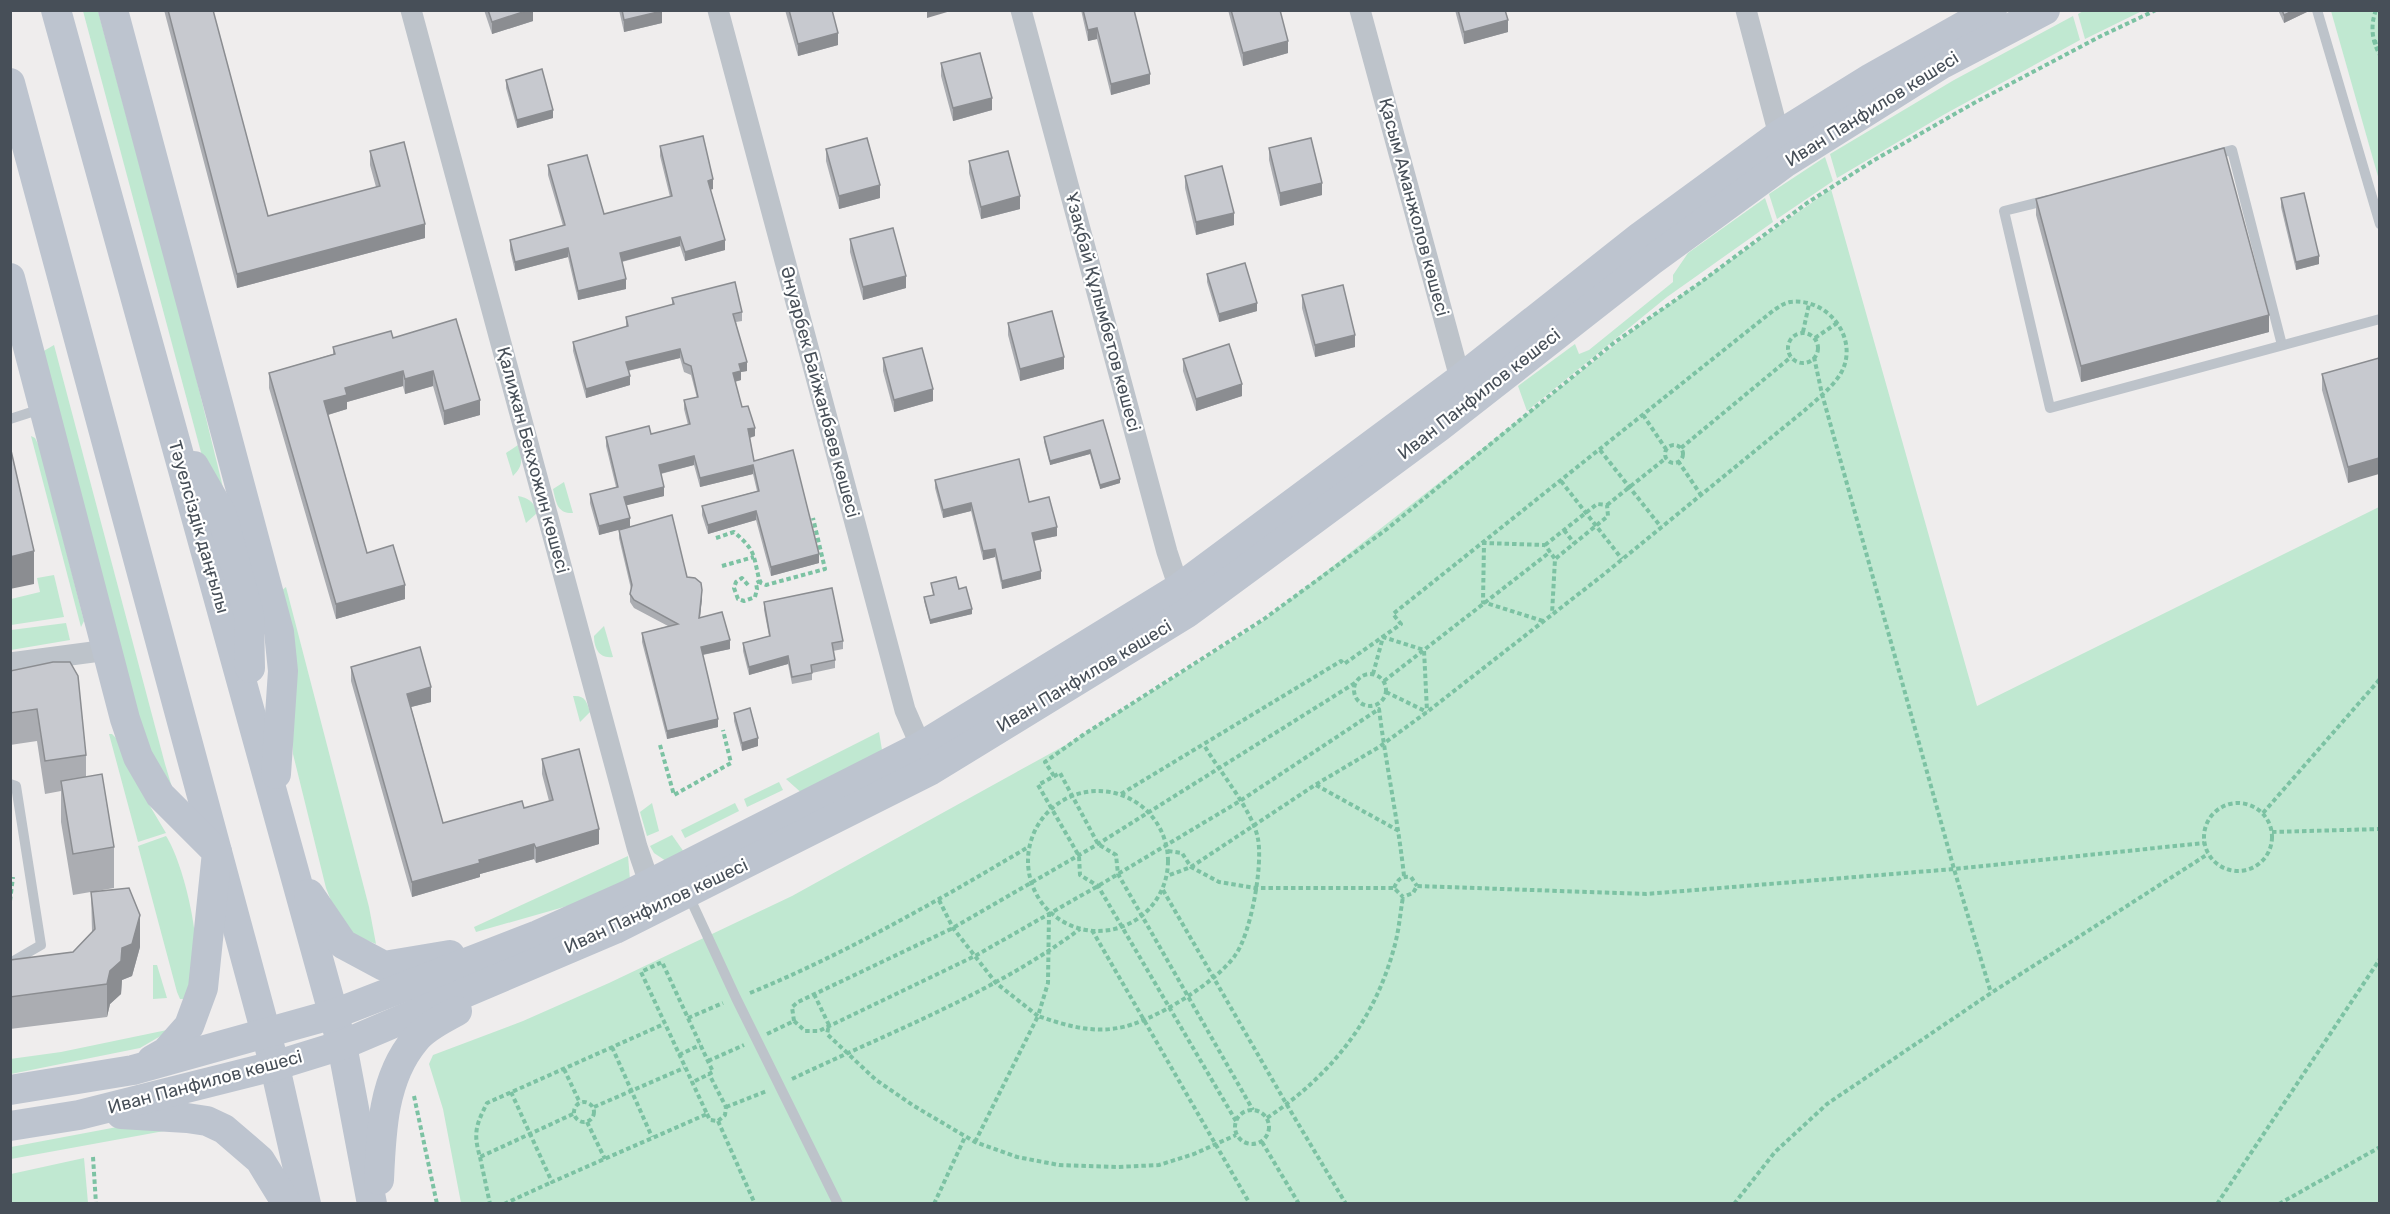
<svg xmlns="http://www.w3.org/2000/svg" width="2390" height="1214" font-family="Rubik,sans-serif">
	<rect width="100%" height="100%" fill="#efeded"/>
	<!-- green -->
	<g fill="#c0e8d1">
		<polygon points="2085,10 2142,10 2142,11 2085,39 2078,14"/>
		<polygon points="83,11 98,11 188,345 231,520 206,471"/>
		<polygon points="2331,11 2379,11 2379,180"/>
		<polygon points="2073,16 2080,40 1945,114 1837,178 1830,154 1954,80"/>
		<polygon points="1825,157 1833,181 1777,219 1769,194"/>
		<polygon points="1831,189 1977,706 2379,507 2379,1203 461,1203 443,1109 429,1064 433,1055 523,1021 609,983 792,896 1071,742 1255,627 1639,326"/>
		<polygon points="1765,198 1773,222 1667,297 1527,411 1518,386 1575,344 1579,354 1589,350 1673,282 1673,275 1688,253"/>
		<polygon points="54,345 165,764 174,794 147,747 42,352"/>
		<polygon points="31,436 35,438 40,448 84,621 81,627"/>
		<path d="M518,445C522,459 524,465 513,476L506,453Z"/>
		<path d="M564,482L573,513C557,514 556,502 553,489Z"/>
		<path d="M518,496C529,498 534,502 537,513L526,523Z"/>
		<polygon points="54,575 64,617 11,625 11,599 40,592 37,578"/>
		<polygon points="286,587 369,907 376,944 352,934 336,913 326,888 293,754 293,640 281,591"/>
		<polygon points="66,623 70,640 11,650 11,630"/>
		<path d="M604,626L613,657C599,659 594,648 594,636Z"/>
		<path d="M573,696C585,695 587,702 590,712L580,722Z"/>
		<polygon points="879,732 883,756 805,796 786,779"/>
		<polygon points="109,734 112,734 116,738 144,796 166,833 138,842"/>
		<polygon points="779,782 783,790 747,807 744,799"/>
		<polygon points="652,803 659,831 647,836 640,812"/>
		<polygon points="735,803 739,811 685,838 681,830"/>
		<polygon points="672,835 686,855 666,861 654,853 650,846"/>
		<path d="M166,836C183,862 201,938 195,968C193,978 187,989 184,999H180L177,992L138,846Z"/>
		<polygon points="628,856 630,880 571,905 476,932 474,927"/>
		<polygon points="153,965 157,965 167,998 153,999"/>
		<polygon points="167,1030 164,1034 140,1048 11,1074 10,1059 61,1052"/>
		<polygon points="149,1121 186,1127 11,1159 11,1147"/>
		<polygon points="84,1158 88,1203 11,1203 11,1174"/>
	</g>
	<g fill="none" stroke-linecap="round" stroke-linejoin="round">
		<!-- path -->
		<g stroke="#7cc2a3" stroke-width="4" stroke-dasharray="4.5 3" stroke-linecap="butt">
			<path d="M2376,10C2370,26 2372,41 2380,55"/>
			<polyline points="2373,43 2380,41"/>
			<polyline points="1803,332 1809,304"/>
			<circle cx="1803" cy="348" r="15"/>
			<polyline points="1815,338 1837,323"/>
			<polyline points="1814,357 1822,394 1954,869 1991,993"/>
			<polyline points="1643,415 1666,449"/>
			<circle cx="1674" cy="454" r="9"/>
			<polyline points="1681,448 1791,357"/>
			<polyline points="1600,450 1661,527"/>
			<polyline points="1678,461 1701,495"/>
			<polyline points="1561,481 1622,559"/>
			<polyline points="1607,505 1666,458"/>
			<polyline points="1564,530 1574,543"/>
			<path d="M716,538L734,532C755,550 753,553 759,579L761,583L766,585L825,569L813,518"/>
			<polyline points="1545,545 1597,504 1607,505 1608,516 1555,559"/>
			<polyline points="722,566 754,557"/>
			<polyline points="748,585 742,578 736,582 734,588 738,599 744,601 755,597 757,589 756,583 760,581"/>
			<polyline points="1543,621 1483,602 1484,543 1545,545 1555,559 1552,614"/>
			<circle cx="1370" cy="690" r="16"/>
			<polyline points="1373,674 1383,637 1424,650 1427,711"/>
			<polyline points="1384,681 1550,552"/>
			<polyline points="1386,692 1427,712"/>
			<polyline points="660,745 674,795 731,763 723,730"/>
			<polyline points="1054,776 1045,762 1083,735 1264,619 1387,529 1615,342 1697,285 1807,203 1871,162 1974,103 2101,36 2156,10"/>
			<polyline points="1316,785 1399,831"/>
			<circle cx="1098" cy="861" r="70"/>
			<path d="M1121,794L1341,661L1344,664L1401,624L1393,614L1774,310C1779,307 1784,303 1790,302C1828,297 1860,339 1841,373C1833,387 1816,400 1805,410L1603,575L1427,712L1379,747L1315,785L1191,867L1167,876"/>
			<circle cx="2238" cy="837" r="34"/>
			<polyline points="2263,813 2380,679"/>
			<polyline points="2272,832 2380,829"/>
			<polyline points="1168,851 1182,853 1191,867 1219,882 1255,888 1394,888 1403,897 1413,893 1417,886 1646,894 1954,869 2204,843"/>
			<path d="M1394,888C1398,879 1401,876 1411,877L1417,886"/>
			<polyline points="1163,890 1287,1105 1346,1204"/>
			<polyline points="939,900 953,928 996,983 1038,1016 1048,983 1049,913"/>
			<polyline points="10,901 13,877"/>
			<polyline points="1092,930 1250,1204"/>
			<path d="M750,993C847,953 939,900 1030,846"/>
			<polyline points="814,994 829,1025 827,1034 876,1080 914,1106 975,1142 1017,1157 1059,1165 1118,1167 1159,1165 1194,1154 1236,1135"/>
			<polyline points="688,1018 723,1003"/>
			<polyline points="794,1021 792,1007 798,1002 953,928 1098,844 1355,683"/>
			<path d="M767,1034L794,1021L805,1031H819L975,956L1098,886L1240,801L1379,709C1386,765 1398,820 1404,876"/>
			<polyline points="612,1047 652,1137"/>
			<polyline points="679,1055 700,1045"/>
			<polyline points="708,1061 744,1045"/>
			<polyline points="564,1069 580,1103"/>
			<path d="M792,1079C890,1032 992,994 1080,929"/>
			<polyline points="511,1092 552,1182 707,1114 641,972 662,962 713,1072 691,1083"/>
			<polyline points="414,1096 437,1204"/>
			<circle cx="584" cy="1112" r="10"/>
			<polyline points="594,1107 684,1068"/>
			<polyline points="726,1107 767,1091"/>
			<circle cx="1252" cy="1127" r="17"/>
			<path d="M573,1114L480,1157C473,1133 476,1125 487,1103L664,1024"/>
			<polyline points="707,1114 710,1120 718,1121 725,1115 726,1107 709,1074"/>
			<path d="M1267,1118C1330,1076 1374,1022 1394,948C1399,931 1400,914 1403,897"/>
			<polyline points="718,1121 755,1204"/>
			<polyline points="1236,1121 1098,886 1080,875 1079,856 1038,785 1060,773 1098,844 1116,855 1118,874 1253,1110"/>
			<polyline points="587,1122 605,1159"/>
			<path d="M975,1142L1038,1016C1064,1025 1091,1033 1118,1028C1151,1023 1218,982 1236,954C1251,932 1263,866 1258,839C1253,811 1219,771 1204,745"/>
			<polyline points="1262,1142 1299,1204"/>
			<polyline points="93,1157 96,1204"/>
			<polyline points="480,1157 490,1204"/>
			<polyline points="504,1204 552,1182"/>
			<polyline points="934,1204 965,1137"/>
			<polyline points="1734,1204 1775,1152 1827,1104 1991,993 2208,854"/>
			<polyline points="2217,1204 2380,959"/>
			<polyline points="2279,1204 2380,1147"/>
		</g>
		<!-- lane -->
		<g stroke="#bdc3ca" stroke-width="10">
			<polyline points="2317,10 2380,224"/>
			<polyline points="2213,155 2232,150 2282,345"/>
			<polyline points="2048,200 2004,211 2050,408 2380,319"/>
			<polyline points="10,419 41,409"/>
			<polyline points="10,784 16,786 41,945 10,963"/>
			<polyline points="688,894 736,998 838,1204"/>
		</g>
		<!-- street -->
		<g stroke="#bdc3ca" stroke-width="21">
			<polyline points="411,10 637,847 654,897"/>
			<polyline points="718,10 905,710 926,758"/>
			<polyline points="1021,10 1167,552 1183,600"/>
			<polyline points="1360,10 1463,389"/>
			<polyline points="1746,10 1779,135"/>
			<polyline points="10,663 108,650"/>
		</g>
		<!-- secondary -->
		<g stroke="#bdc4cf" stroke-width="30">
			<polyline points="56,10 342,1045 372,1204"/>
			<polyline points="113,10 279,632 283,671 276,774"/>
			<polyline points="10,83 275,1067 306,1204"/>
			<polyline points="10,278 125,719 138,757 160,795 217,852 203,988 189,1026 166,1052 152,1060"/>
			<polyline points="194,466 222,515 249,615 250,668"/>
			<polyline points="309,894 343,944 384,966 450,955"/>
			<polyline points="10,1090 133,1070 334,1014 538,935 630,894 920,747 1179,588 1459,380 1641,236 1779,135 1871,78 1992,10"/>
			<polyline points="121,1114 187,1118 207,1121 224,1129 260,1160 287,1204"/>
			<polyline points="10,1126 79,1115 274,1066 342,1045 615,929 931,770 1187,613 1439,427 1651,261 1786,162 1940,65 2045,10"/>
			<path d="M379,1180C381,1132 383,1078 415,1040C425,1027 443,1019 457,1011"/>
		</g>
	</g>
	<!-- wall -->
	<g fill="#abadb2">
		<polygon points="164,10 213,10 268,216 376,187 370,165 370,151 425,238 237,288"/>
		<polygon points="484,10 533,10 533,21 492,34"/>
		<polygon points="619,10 662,10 662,23 624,32"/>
		<polygon points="785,10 832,10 838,45 798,56"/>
		<polygon points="1081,10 1134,10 1150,84 1111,95 1097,39 1088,41"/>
		<polygon points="1228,10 1280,10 1288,53 1243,66"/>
		<polygon points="1455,10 1505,10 1508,32 1464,44"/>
		<polygon points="2278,10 2309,10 2309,11 2284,23"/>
		<polygon points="941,63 992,110 953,121 941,76"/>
		<polygon points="506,80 553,118 517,128 506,88"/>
		<polygon points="660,146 713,189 710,190 725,250 685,261 680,246 622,262 626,289 578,300 568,257 515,271 510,250 510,240 563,226 548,175 548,165 604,214 670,197 660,156"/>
		<polygon points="1269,148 1322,195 1280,206 1269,160"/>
		<polygon points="826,149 880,198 839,209 826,161"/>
		<polygon points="969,161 1020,209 981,219 969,173"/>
		<polygon points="1185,176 1234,225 1196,235 1185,188"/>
		<polygon points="2281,198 2319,264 2296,270 2281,207"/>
		<polygon points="2036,199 2269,332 2081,382 2036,215"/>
		<polygon points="850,239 906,288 863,300 850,252"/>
		<polygon points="1207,274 1257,311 1219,322 1207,282"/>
		<polygon points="1302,295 1355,347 1315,357 1302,308"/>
		<polygon points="672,298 742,312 742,321 736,322 747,371 741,372 741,380 735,382 742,407 755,436 750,438 754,461 819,563 771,576 756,520 708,534 702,515 702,506 757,491 753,474 700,487 694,465 661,474 664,496 626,505 630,527 687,577 702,598 700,618 730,649 703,655 718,727 667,739 642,642 642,633 668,626 634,608 630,602 630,594 631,589 619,538 619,530 624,528 599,535 590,503 590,494 616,487 606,446 606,437 651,434 688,425 684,409 684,400 697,398 691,375 684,372 680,358 628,371 630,385 586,398 573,351 573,342 626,327 626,317 672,305"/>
		<polygon points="456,319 480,415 444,425 433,386 405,394 403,386 347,402 347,409 328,415 367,553 405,599 336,619 269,388 269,373 333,354 333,347 393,338"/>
		<polygon points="1008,323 1064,369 1020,381 1008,335"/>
		<polygon points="883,358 933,401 894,412 883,371"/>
		<polygon points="2379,358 2348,483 2322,390 2322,374"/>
		<polygon points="1183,359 1242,396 1196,411 1183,371"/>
		<polygon points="1103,420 1120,483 1100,489 1090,454 1050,465 1044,442 1044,437"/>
		<polygon points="935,480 1029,502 1057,536 1034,541 1041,579 1002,589 995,557 983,560 971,511 943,518 935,488"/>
		<polygon points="931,583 959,589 972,614 930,624 924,601 924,597 933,595"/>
		<polygon points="764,602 843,641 843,649 833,651 835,660 835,668 812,673 812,680 792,684 788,664 749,675 743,651 743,643 769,636 764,610"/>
		<polygon points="351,667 431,702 411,707 443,823 524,808 549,801 542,774 542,759 599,844 536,863 534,859 480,874 480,877 412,897 351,681"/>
		<polygon points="10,671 86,755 86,777 114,847 114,888 73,895 61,822 61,791 45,794 37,741 10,745"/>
		<polygon points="734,713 758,746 742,751 734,721"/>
		<polygon points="91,892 140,947 132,976 122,980 121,994 110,1004 107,1017 10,1029 10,960 73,952 92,932"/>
	</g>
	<!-- shaded-wall -->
	<g fill="#8b8d91">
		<polygon points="529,10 533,10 533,21 492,34 492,22"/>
		<polygon points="927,10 954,10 927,18"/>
		<polygon points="2294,10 2309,11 2284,23 2284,15"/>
		<polygon points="662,11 662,23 624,32 624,20"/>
		<polygon points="1508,20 1508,32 1464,44 1464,32"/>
		<polygon points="1097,28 1097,39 1088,41 1088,30"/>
		<polygon points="838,33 838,45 798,56 798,44"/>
		<polygon points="1288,41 1288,53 1243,66 1243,53"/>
		<polygon points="1150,74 1150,84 1111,95 1111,84"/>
		<polygon points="992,98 992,110 953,121 953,108"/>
		<polygon points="553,110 553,118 517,128 517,120"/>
		<polygon points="713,179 713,189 708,190 708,181"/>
		<polygon points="1322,183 1322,195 1280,206 1280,193"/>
		<polygon points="880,185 880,198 839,209 839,196"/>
		<polygon points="1020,196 1020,209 981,219 981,207"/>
		<polygon points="1234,213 1234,225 1196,235 1196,222"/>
		<polygon points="425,224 425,238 237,288 237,274"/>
		<polygon points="680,237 680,246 620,262 620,253"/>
		<polygon points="725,240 725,250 685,261 685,252"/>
		<polygon points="568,248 568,257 515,271 515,262"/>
		<polygon points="2319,256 2319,264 2296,270 2296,262"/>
		<polygon points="906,276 906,288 863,300 863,287"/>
		<polygon points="626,279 626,289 578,300 578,291"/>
		<polygon points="1257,303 1257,311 1219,322 1219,314"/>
		<polygon points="2269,315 2269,332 2081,382 2081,366"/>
		<polygon points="1355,335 1355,347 1315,357 1315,345"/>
		<polygon points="680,349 680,358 626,371 626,362"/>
		<polygon points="1064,357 1064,369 1020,381 1020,369"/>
		<polygon points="747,362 747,371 741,372 741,380 733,382 733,373 739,364"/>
		<polygon points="403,371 403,386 347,402 347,409 324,416 324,401 345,388"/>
		<polygon points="433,371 433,386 405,394 405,379"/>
		<polygon points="630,376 630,385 586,398 586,389"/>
		<polygon points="1242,384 1242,396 1196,411 1196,399"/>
		<polygon points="933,389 933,401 894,412 894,400"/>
		<polygon points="480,400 480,415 444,425 444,411"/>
		<polygon points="755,428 755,436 748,438 748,429"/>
		<polygon points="1090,450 1090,454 1050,465 1050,461"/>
		<polygon points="694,456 694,465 659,474 659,465"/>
		<polygon points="2379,458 2379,474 2348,483 2348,467"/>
		<polygon points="753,465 753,474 700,487 700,478"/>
		<polygon points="1120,479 1120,483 1100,489 1100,485"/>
		<polygon points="664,487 664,496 624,506 624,497"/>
		<polygon points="971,503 971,511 943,518 943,510"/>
		<polygon points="756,511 756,520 708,534 708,525"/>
		<polygon points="630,518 630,527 599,535 599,526"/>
		<polygon points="1057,527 1057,536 1032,541 1032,533"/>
		<polygon points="995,549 995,557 983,560 983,551"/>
		<polygon points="34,551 34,584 10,589 10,557"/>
		<polygon points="819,554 819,563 771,576 771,567"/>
		<polygon points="1041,571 1041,579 1002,589 1002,581"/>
		<polygon points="405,585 405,599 336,619 336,604"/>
		<polygon points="702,590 702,598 699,626 699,618"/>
		<polygon points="972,609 972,614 930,624 930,620"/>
		<polygon points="730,640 730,649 701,655 701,647"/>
		<polygon points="788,656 788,664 749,675 749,667"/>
		<polygon points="431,687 431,702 407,708 407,694"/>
		<polygon points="718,719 718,727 667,739 667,731"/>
		<polygon points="758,738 758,746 742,751 742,743"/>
		<polygon points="599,829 599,844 536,863 536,848"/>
		<polygon points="534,844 534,859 480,874 480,877 412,897 412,882 479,860"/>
		<polygon points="140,915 140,947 132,976 122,980 121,994 110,1004 107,1017 107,984 110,971"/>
	</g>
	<!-- building -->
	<g fill="#c7c9cf" stroke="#8b8d91" stroke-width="1.5">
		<polygon points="168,10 213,10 268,216 380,186 370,151 404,142 425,224 237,274"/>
		<polygon points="488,10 529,10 492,22"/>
		<polygon points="622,10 662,10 662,11 624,20"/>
		<polygon points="789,10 832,10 838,33 798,44"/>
		<polygon points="1083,10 1134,10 1150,74 1111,84 1097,28 1088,30"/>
		<polygon points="1231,10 1280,10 1288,41 1243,53"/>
		<polygon points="1458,10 1505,10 1508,20 1464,32"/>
		<polygon points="2282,10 2294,10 2284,15"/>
		<polygon points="980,53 992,98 953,108 941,63"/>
		<polygon points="542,69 553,110 517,120 506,80"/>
		<polygon points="703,136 713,179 708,181 725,240 685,252 680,237 620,253 626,279 578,291 568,248 515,262 510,240 565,225 548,165 587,155 604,214 672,196 660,146"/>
		<polygon points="867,138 880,185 839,196 826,149"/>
		<polygon points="1311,138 1322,183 1280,193 1269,148"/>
		<polygon points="2224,148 2269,315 2081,366 2036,199"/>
		<polygon points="1008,151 1020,196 981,207 969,161"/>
		<polygon points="1222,166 1234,213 1196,222 1185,176"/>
		<polygon points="2304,193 2319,256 2296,262 2281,198"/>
		<polygon points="893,228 906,276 863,287 850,239"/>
		<polygon points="1245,263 1257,303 1219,314 1207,274"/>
		<polygon points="735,282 742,312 733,314 747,362 739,364 741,371 733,373 742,407 748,406 755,428 748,429 754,461 793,450 819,554 771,567 756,511 708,525 702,506 759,491 753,465 700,478 694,456 659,465 664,487 624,497 630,518 599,526 590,494 618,487 606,437 649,426 651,434 690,424 684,400 698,397 691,366 684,363 680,349 626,362 630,376 586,389 573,342 628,326 626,317 674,304 672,298"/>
		<polygon points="1343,285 1355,335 1315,345 1302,295"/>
		<polygon points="1052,311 1064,357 1020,369 1008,323"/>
		<polygon points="456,319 480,400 444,411 433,371 405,379 403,371 345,388 347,395 324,401 367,553 393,545 405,585 336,604 269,373 335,354 333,347 391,331 393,338"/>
		<polygon points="1229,344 1242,384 1196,399 1183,359"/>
		<polygon points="922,348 933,389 894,400 883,358"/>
		<polygon points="2379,358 2379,458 2348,467 2322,374"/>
		<polygon points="1103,420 1120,479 1100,485 1090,450 1050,461 1044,437"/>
		<polygon points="10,446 34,551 10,557"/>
		<polygon points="1019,459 1029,502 1049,497 1057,527 1032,533 1041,571 1002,581 995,549 983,551 971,503 943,510 935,480"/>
		<polygon points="672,515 687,577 695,578 701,583 702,590 699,618 722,612 730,640 701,647 718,719 667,731 642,633 678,624 634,600 630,594 632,585 619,530"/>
		<polygon points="956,577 959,589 966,587 972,609 930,620 924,597 934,595 931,583"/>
		<polygon points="832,588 843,641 832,643 835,660 811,665 812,673 792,677 788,656 749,667 743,643 770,636 764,602"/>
		<polygon points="420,647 431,687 407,694 443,823 522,801 524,808 553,800 542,759 579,749 599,829 536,848 534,844 479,860 480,863 412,882 351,667"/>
		<polygon points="53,662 70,662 78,676 86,755 45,761 37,709 10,713 10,671"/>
		<polygon points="750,708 758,738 742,743 734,713"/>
		<polygon points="102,774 114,847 73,854 61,781"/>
		<polygon points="129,888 140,915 132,944 122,948 121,961 110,971 107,984 10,997 10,960 73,952 95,929 91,892"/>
	</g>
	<g text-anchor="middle" stroke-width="4.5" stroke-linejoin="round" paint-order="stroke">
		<!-- street labels -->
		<g font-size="18" fill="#474f58" stroke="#fff">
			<text transform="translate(1872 109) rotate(-32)" y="6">Иван Панфилов көшесі</text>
			<text transform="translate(1414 207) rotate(75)" y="6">Қасым Аманжолов көшесі</text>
			<text transform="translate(1103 312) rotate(75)" y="6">Ұзақбай Құлымбетов көшесі</text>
			<text transform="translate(820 392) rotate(75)" y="6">Әнуарбек Байжанбаев көшесі</text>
			<text transform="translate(1479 394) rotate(-38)" y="6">Иван Панфилов көшесі</text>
			<text transform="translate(533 460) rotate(75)" y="6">Қалижан Бекхожин көшесі</text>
			<text transform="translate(199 527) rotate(74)" y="6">Тәуелсіздік даңғылы</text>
			<text transform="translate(1084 676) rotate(-31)" y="6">Иван Панфилов көшесі</text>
			<text transform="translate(656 906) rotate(-25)" y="6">Иван Панфилов көшесі</text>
			<text transform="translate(205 1082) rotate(-15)" y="6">Иван Панфилов көшесі</text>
		</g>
	</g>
	<!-- border -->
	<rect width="2390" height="1214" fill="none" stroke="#474f58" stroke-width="24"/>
</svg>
